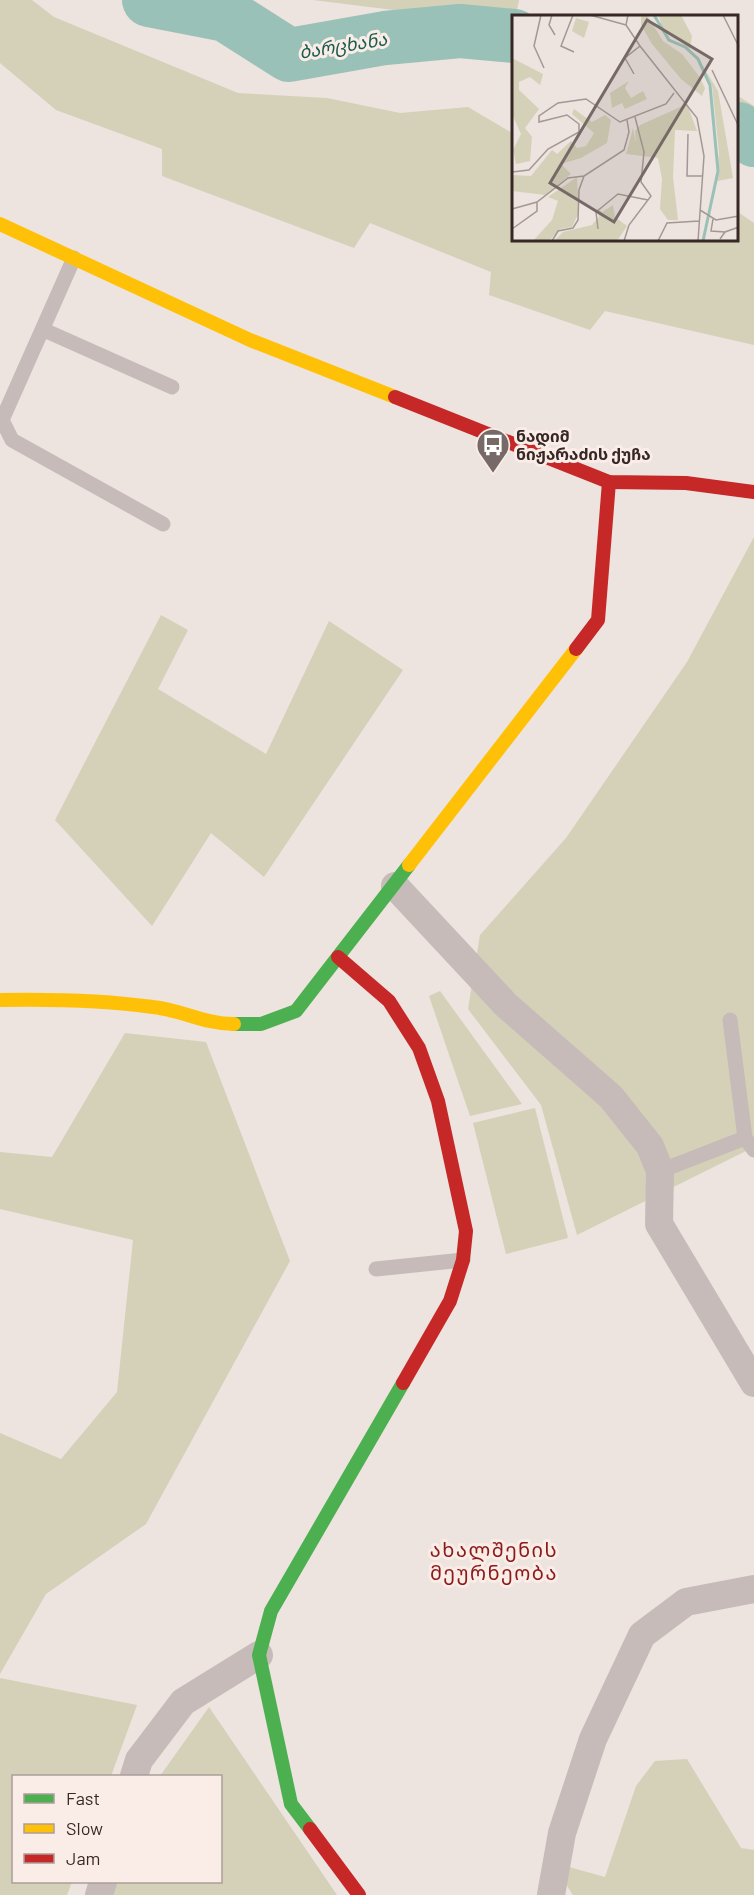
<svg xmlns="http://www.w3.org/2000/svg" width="754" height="1895" font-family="Barlow,'Noto Sans Georgian',sans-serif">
	<rect width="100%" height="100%" fill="#ede3df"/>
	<!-- green -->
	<g fill="#d4d1b8">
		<polygon points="0,0 32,0 54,17 238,93 327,98 400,113 468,107 514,134 514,240 738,240 738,212 754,223 754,345 605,311 590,330 489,295 491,272 370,223 354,248 162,176 162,149 56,110 0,63"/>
		<polygon points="313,0 519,0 514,25"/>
		<polygon points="738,96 754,106 754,132 738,122"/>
		<polygon points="754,537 754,1147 577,1235 541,1105 468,1009 480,935 566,838 687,662"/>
		<polygon points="161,615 188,630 158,689 266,754 329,621 403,670 264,877 211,833 152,926 55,820"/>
		<polygon points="440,991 522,1104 470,1116 429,996"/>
		<polygon points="125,1033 206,1042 290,1261 146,1524 46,1594 0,1674 0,1433 61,1459 117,1392 133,1240 0,1209 0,1152 52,1157"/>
		<polygon points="535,1108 568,1238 506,1254 473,1123"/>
		<polygon points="0,1678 137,1705 111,1776 14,1776 14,1882 72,1882 67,1895 0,1895"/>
		<polygon points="209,1707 337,1895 112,1895 117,1882 220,1882 220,1776 160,1776"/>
		<polygon points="687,1759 741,1848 754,1850 754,1895 573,1895 551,1862 605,1877 636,1786 655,1761"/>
	</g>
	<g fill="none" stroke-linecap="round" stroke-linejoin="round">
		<!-- river -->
		<g stroke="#9ac1b7" stroke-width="54">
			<polyline points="149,0 226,15 289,55 385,38 460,31 514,36"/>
			<polyline points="738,129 754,140"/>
		</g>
		<!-- lane -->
		<g stroke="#c6bbb9" stroke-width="15">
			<polyline points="74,258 2,420 12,440 163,524"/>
			<polyline points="44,330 172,387"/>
			<polyline points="730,1020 745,1138 754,1150"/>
			<polyline points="660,1171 745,1138"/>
			<polyline points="376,1269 463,1260"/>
		</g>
		<!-- street -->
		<g stroke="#c6bbb9" stroke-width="28">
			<polyline points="395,886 506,1005 611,1097 650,1146 660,1171 659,1224 754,1383"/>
			<polyline points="134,1776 139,1760 183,1702 259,1655"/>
			<polyline points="99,1895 103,1882"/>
			<polyline points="551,1895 562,1833 593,1739 642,1635 686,1602 754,1589"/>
		</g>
		<!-- fast -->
		<g stroke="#4caf50" stroke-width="14">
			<polyline points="234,1024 261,1024 296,1011 409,865"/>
			<polyline points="310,1829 291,1804 259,1655 271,1611 403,1383"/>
		</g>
		<!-- slow -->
		<g stroke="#ffc107" stroke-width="14">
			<polyline points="0,224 250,340 395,397"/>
			<polyline points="409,865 576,649"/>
			<path d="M0,1000C52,999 102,1000 153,1007C181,1010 205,1024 234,1024"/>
		</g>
		<!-- jam -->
		<g stroke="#c62828" stroke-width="14">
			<polyline points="395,397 609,482 686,483 754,492"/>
			<polyline points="576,649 598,620 609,482"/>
			<polyline points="338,957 389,1001 419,1048 438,1101 466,1231 463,1260 450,1301 403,1383"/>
			<polyline points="310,1829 359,1895"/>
		</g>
	</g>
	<!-- icons -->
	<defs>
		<g id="bus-pin" transform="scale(1.725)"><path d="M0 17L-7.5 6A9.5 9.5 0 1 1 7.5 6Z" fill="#776967" stroke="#faece6"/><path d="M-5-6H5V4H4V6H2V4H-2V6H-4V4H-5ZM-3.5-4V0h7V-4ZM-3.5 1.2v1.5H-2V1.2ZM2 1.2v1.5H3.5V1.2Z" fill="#fff"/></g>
	</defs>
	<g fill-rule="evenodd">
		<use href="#bus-pin" x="493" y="445"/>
	</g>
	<g text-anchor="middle" stroke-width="6" stroke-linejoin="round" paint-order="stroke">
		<!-- poi labels -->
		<g font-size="16" font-weight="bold" fill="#372826" stroke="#faece6" text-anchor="start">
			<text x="516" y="442">ნადიმ<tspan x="516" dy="18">ნიჟარაძის ქუჩა</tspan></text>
		</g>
		<!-- water labels -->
		<g font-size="18" font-style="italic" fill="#1a5b4f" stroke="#faece6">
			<text transform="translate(343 46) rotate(-9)" y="6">ბარცხანა</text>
		</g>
		<!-- quarter labels -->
		<g font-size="20" letter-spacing="1.5" fill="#8b1b1b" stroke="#faece6">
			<text x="494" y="1557">ახალშენის<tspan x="494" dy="23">მეურნეობა</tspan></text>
		</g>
	</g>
	<!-- overview -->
	<g transform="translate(512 15)">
		<rect width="226" height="226" fill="#ede3df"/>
		<path d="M129,0H135L151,26L170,39L187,61L193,73L190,81L169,64L140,29L129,10ZM147,0H169L180,21L178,34L150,13ZM64,3L77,7L72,23L60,16ZM0,43L31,59L28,70L18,62L7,67V75L27,94L13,113L20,122L18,146L4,149L1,135L9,119L0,99ZM186,43L206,76L221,163L205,166L207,137L200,70ZM117,66L113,73L119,83L131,76L135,84L113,94L110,88L100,93L98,78ZM175,89L185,116L163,115L161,162L166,205H156L148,194L150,164L146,143L114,139L121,113L124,128L123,116L128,110ZM62,94L80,107L93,100L99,105L95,128L69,143L49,149L59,159L33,180L0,176V160L19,161L40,135L45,139L59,126L65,133L74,131L82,118L60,99ZM65,162L67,197L60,212L48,214L37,226H21L40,205L46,186L36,182ZM101,190L103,202L115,211L105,226H42L51,217L80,210L87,202L86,193L90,197Z" fill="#d4d1b8"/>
		<path fill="none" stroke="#9ac1b7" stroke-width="3" d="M142,0L157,25L173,32L186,44L198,70L206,156L191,226"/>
		<path fill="none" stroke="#a49895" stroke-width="1.5" d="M29,0L22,31L32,53M40,0L37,10L43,20M61,0L49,31L62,37M78,0L114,10M116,0L114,10L128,31L185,103L192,141L186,226M211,0L227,32M200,55L227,112M122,59L113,43L128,31M176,119L175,161H191M0,157L17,155L36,134L67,117V109L55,100L27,107V101L46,88L74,84L108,107L154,89L162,78M0,194L25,187L56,163L72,161M188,195L204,205L227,201M201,204L199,216L213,217M0,214L25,196V187M86,214L84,197L106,179L136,185M208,224L213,217L227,212M40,226L46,216L61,213L66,205L67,175L72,161L112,135L117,117L115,105M112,226L117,210L139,181L129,167L132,137L123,102M146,226L155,208L187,206"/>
		<path fill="#776967" fill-opacity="0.15" stroke="#776967" stroke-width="3" d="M135,5L200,44L102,207L38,168Z"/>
		<rect width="226" height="226" fill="none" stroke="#372826" stroke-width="3"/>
	</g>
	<!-- legend -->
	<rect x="12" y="1775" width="210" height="108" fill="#faece6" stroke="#ac9e99" stroke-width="1.5"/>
	<rect x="24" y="1794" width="30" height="9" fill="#4caf50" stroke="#ac9e99" stroke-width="1.5"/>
	<text x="66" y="1805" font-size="18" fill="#372826">Fast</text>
	<rect x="24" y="1824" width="30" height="9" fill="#ffc107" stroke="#ac9e99" stroke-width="1.5"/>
	<text x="66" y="1835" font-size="18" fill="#372826">Slow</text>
	<rect x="24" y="1854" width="30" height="9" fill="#c62828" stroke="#ac9e99" stroke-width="1.5"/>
	<text x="66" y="1865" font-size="18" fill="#372826">Jam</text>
</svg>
